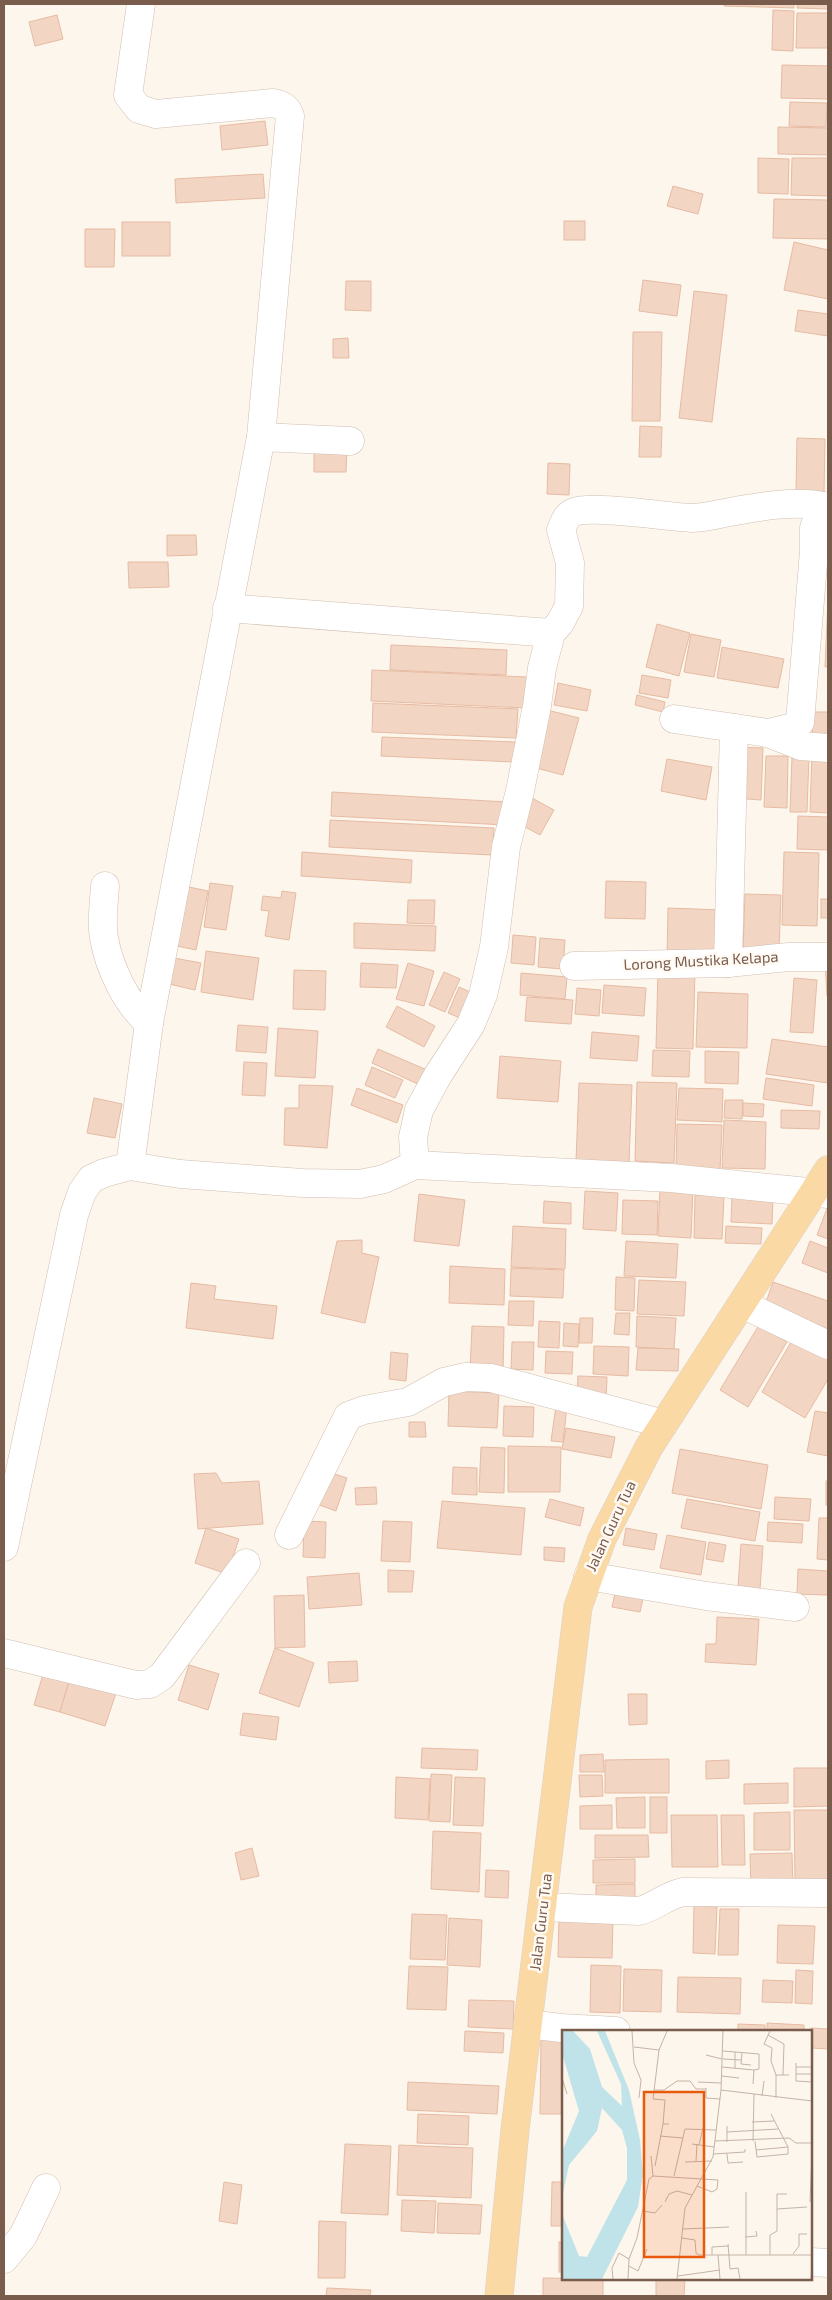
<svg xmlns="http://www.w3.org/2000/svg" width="832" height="2300" font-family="'Exo 2',sans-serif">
	<rect width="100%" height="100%" fill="#fdf6ec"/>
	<!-- building -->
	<g fill="#f3d5c3" stroke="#e6bba3">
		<polygon points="724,4 794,4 794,8 724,6"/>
		<polygon points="798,4 828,4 828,9 797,8"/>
		<polygon points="773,10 794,11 793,51 772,50"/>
		<polygon points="797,13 828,13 828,48 796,48"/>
		<polygon points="57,15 63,39 35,46 29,22"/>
		<polygon points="782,65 828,66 828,99 781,98"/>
		<polygon points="790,102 827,103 826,127 789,126"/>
		<polygon points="265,121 268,145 222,150 220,126"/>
		<polygon points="778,127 828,128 828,155 778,154"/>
		<polygon points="758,158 789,159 788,194 758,193"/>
		<polygon points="792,158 828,158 828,196 791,195"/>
		<polygon points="263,174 265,198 176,203 175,179"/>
		<polygon points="673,186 703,194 698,214 667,206"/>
		<polygon points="774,199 828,200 828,239 773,238"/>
		<rect x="564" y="221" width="21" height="19"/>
		<rect x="122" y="222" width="48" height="34"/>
		<polygon points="85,229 115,229 114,267 85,267"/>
		<polygon points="794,242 828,250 828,299 784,290"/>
		<polygon points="643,280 681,285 677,316 639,311"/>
		<polygon points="346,281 371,281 371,311 345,310"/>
		<polygon points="694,291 727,295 712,422 679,418"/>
		<polygon points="798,310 828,314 828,336 795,331"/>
		<polygon points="633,332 662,332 660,421 632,421"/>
		<polygon points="348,338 349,358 333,358 333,339"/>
		<polygon points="640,426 662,427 661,457 639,457"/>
		<polygon points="797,438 825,439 824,493 796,492"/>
		<polygon points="314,446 347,447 346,472 314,472"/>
		<polygon points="548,463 570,464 569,495 547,494"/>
		<polygon points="167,535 196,535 197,555 167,556"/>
		<polygon points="128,562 168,562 169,587 129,588"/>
		<polygon points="828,599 828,667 825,667"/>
		<polygon points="657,624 690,633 679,676 646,667"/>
		<polygon points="691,634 721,640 714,677 684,672"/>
		<polygon points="391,645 507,650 506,675 390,670"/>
		<polygon points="722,647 784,659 778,688 717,678"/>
		<polygon points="372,670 527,677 526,708 371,701"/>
		<polygon points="642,675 671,680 668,698 639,693"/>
		<polygon points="558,683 591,690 587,711 554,705"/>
		<polygon points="637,695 665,702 663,712 635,705"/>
		<polygon points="373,703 518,709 516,738 372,732"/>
		<polygon points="547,710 579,718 563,775 532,767"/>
		<polygon points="813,712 828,712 828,744 812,744"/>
		<polygon points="382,737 515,742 514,762 381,756"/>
		<polygon points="736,747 763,748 761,800 734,798"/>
		<polygon points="812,753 828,754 828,813 810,812"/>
		<polygon points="766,756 788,756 787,808 764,807"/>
		<polygon points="792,757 809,757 807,812 790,812"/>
		<polygon points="667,759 712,767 706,800 661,791"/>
		<polygon points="332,792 507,802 506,825 331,816"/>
		<polygon points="532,798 554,810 540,835 518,823"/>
		<polygon points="798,816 828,817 828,850 797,849"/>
		<polygon points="330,820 494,828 492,855 329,847"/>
		<polygon points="302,852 412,860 411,883 301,876"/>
		<polygon points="784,852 819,853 817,926 782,925"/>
		<polygon points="606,881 646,882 645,919 605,918"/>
		<polygon points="210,883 233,886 226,930 204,927"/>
		<polygon points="184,886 208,891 196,950 172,945"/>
		<polygon points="282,891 296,893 289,940 265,936 269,911 261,910 263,896 281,898"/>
		<polygon points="745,894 781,895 779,952 743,951"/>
		<rect x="821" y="899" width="7" height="19"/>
		<polygon points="408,900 435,900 434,924 407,923"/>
		<polygon points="668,908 723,910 721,960 667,959"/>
		<polygon points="354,923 436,926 435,951 354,948"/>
		<polygon points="513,935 536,937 534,965 511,963"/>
		<polygon points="540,938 565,940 563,969 538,967"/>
		<polygon points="206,951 259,958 253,1000 201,992"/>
		<polygon points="174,958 201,963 195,990 169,984"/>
		<polygon points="825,961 828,961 828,996 827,996"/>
		<polygon points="361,963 398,965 396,988 360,987"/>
		<polygon points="408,963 434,971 424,1006 396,999"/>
		<polygon points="294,970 326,971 325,1010 293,1009"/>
		<polygon points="658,970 695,971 693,1049 656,1048"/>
		<polygon points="444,972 460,979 445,1012 429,1005"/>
		<polygon points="521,973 567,977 565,999 520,995"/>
		<polygon points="794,978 817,980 813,1033 790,1032"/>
		<polygon points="604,985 646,988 644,1016 602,1013"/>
		<polygon points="459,987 477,995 465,1020 448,1013"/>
		<polygon points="577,988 601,990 599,1016 575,1014"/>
		<polygon points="698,992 748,994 747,1048 696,1047"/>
		<polygon points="527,997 573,1000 571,1024 525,1021"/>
		<polygon points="397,1006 435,1026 424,1047 386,1027"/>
		<polygon points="238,1025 268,1027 266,1053 236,1051"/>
		<polygon points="278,1028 318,1031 315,1078 275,1076"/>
		<polygon points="592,1032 639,1036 637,1061 590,1058"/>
		<polygon points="772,1039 828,1047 828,1083 766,1074"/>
		<polygon points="378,1049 427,1070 420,1085 372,1063"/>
		<polygon points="653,1050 690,1051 689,1077 652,1076"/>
		<polygon points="705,1051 739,1052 738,1084 705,1083"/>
		<polygon points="500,1056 561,1061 558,1102 497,1098"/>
		<polygon points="244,1062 267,1063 265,1096 242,1095"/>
		<polygon points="372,1067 403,1080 395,1098 365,1085"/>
		<polygon points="766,1078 814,1085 812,1106 763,1099"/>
		<polygon points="637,1082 677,1083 674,1163 635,1161"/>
		<polygon points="579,1083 632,1085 629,1163 576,1161"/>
		<polygon points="299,1085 333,1086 327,1148 284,1145 285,1108 299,1108"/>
		<polygon points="357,1088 403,1105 397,1123 351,1105"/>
		<polygon points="679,1088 723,1089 722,1122 677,1120"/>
		<polygon points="94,1098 122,1104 115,1138 87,1133"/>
		<polygon points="725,1100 743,1100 742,1119 724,1118"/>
		<polygon points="743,1103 764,1104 763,1117 743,1116"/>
		<polygon points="781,1110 820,1111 819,1129 781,1128"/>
		<polygon points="724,1120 766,1122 765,1169 722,1168"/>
		<polygon points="677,1124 722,1125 720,1170 676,1169"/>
		<polygon points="660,1188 693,1189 691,1238 658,1236"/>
		<polygon points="585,1191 618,1193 616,1231 583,1229"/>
		<polygon points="419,1194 465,1200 459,1246 414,1241"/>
		<polygon points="695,1195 724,1196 722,1239 694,1238"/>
		<polygon points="732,1196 773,1198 772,1224 731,1222"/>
		<polygon points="623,1200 658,1201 657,1235 622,1234"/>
		<polygon points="544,1201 571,1203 571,1224 543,1223"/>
		<polygon points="828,1206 828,1239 817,1235"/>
		<polygon points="513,1226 566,1229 565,1269 511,1267"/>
		<polygon points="726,1226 762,1228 761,1244 725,1243"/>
		<polygon points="362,1240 362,1253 379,1257 365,1323 321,1313 337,1241"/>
		<polygon points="626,1241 678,1244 676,1278 624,1276"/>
		<polygon points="810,1241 828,1248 828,1273 802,1263"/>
		<polygon points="450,1266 505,1269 504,1305 449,1303"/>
		<polygon points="511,1268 564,1270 563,1298 510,1296"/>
		<polygon points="616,1277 635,1278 634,1311 615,1310"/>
		<polygon points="639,1280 686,1282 684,1316 637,1314"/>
		<polygon points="773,1282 828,1301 828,1330 764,1308"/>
		<polygon points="191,1283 216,1286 214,1299 277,1306 273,1339 186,1328"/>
		<polygon points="509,1301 534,1301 533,1326 508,1325"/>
		<polygon points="616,1313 630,1313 629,1335 614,1334"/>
		<polygon points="637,1316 676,1318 674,1349 636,1347"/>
		<polygon points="580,1318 593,1318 592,1343 579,1343"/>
		<polygon points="539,1321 560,1322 559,1348 538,1347"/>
		<polygon points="564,1323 579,1324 578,1347 563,1346"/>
		<polygon points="759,1325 787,1342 748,1407 720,1390"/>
		<polygon points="472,1326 504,1327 503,1372 470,1371"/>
		<polygon points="794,1337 828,1357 828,1379 805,1418 762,1392"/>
		<polygon points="512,1342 534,1342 533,1370 511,1369"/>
		<polygon points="594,1346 629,1347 628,1376 593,1374"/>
		<polygon points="638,1348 679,1349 678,1371 636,1370"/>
		<polygon points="546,1351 573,1352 572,1374 545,1373"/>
		<polygon points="391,1352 408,1354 406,1381 389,1379"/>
		<polygon points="578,1376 607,1377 606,1400 577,1399"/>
		<polygon points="449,1391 499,1393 497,1428 448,1426"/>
		<polygon points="504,1406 534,1407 533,1437 503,1436"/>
		<polygon points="556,1406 567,1407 563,1442 551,1441"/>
		<polygon points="815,1411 828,1413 828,1456 807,1452"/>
		<polygon points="409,1422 425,1422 426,1437 409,1437"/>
		<polygon points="566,1428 615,1437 611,1458 562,1449"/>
		<polygon points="508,1446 561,1447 560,1492 508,1492"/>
		<polygon points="481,1447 505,1448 504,1493 479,1492"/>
		<polygon points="680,1449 768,1465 761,1509 672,1493"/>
		<polygon points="453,1467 477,1468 477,1495 452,1494"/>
		<polygon points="322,1470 347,1478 336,1511 311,1502"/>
		<polygon points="216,1473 222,1483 259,1481 263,1524 198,1529 194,1474"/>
		<rect x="826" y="1481" width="2" height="24"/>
		<polygon points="376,1487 377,1504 356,1505 355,1488"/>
		<polygon points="775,1497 811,1499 809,1521 774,1519"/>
		<polygon points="550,1499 584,1508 580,1526 545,1517"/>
		<polygon points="687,1499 760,1512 755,1541 681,1528"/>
		<polygon points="442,1501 525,1508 521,1555 437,1548"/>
		<polygon points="819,1518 828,1518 828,1560 817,1559"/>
		<polygon points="304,1521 326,1522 325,1558 303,1557"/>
		<polygon points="383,1521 412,1522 410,1562 381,1561"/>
		<polygon points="768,1522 803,1524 802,1543 767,1541"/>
		<polygon points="206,1528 239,1539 227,1574 195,1563"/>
		<polygon points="626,1528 657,1534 654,1550 623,1545"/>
		<polygon points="667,1535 706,1542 701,1575 660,1568"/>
		<polygon points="709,1542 726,1545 723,1562 706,1559"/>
		<polygon points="741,1544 763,1546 760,1589 738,1587"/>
		<polygon points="544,1547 565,1548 564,1562 544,1560"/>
		<polygon points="798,1569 828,1571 828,1595 797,1594"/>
		<polygon points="388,1570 414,1571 412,1592 388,1592"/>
		<polygon points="359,1573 362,1605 309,1609 307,1577"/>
		<polygon points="616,1589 644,1594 640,1612 612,1607"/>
		<polygon points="304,1595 305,1647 275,1648 274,1596"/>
		<polygon points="717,1617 759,1619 756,1665 705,1662 706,1644 716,1644"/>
		<polygon points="275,1648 314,1663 299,1707 259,1693"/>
		<polygon points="357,1661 358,1681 329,1683 328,1662"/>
		<polygon points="189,1665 219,1674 208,1710 178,1700"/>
		<polygon points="44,1671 70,1678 60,1712 34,1705"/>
		<polygon points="70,1678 116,1693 105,1726 60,1712"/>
		<polygon points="628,1694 647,1694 647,1724 629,1725"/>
		<polygon points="243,1713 279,1717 276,1740 240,1735"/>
		<polygon points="422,1748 478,1750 477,1770 421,1768"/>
		<polygon points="603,1754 604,1772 580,1772 580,1755"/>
		<polygon points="669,1759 669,1793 605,1793 605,1760"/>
		<polygon points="729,1760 729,1778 706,1779 706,1761"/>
		<polygon points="794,1768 828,1768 828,1806 794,1807"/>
		<polygon points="431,1774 452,1775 450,1822 429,1821"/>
		<polygon points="579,1775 602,1775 603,1796 580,1797"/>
		<polygon points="396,1777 430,1779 428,1820 395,1818"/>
		<polygon points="455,1777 485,1778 483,1826 453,1825"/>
		<polygon points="788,1783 788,1803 744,1804 744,1784"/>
		<polygon points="645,1797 645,1828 617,1828 616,1798"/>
		<rect x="650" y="1797" width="17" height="36"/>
		<polygon points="612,1805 612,1829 580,1829 580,1806"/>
		<polygon points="794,1810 828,1810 828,1882 795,1882"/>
		<polygon points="790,1812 790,1850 754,1850 754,1813"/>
		<polygon points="671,1815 717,1815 718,1867 672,1867"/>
		<polygon points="721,1815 744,1815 745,1865 722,1865"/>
		<polygon points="433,1831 481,1833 479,1892 431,1889"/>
		<polygon points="595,1835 648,1835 649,1857 595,1858"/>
		<polygon points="252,1848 259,1876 241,1880 235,1853"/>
		<polygon points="792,1853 793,1889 751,1889 750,1854"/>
		<polygon points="635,1859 635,1883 593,1883 593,1860"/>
		<polygon points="486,1870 509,1871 508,1898 485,1897"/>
		<polygon points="635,1884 635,1904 596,1905 596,1885"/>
		<polygon points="694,1906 717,1907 715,1954 693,1953"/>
		<polygon points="720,1909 739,1909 738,1955 718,1955"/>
		<polygon points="412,1914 447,1915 445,1960 410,1959"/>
		<polygon points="559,1916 613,1918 612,1958 558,1957"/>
		<polygon points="449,1918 482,1920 480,1967 447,1965"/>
		<polygon points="778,1925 815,1926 813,1964 777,1963"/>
		<polygon points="591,1965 621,1966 620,2013 590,2012"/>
		<polygon points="409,1966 448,1967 446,2010 407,2009"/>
		<polygon points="624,1969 662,1970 661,2012 623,2011"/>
		<polygon points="796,1970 813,1971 812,2004 795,2003"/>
		<polygon points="678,1977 741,1978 740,2014 677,2012"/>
		<polygon points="763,1980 793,1981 792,2003 762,2002"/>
		<polygon points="469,2000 514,2001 513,2029 468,2027"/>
		<polygon points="767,2023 804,2025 804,2031 767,2031"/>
		<polygon points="738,2024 765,2025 765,2031 738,2031"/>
		<polygon points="811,2028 828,2029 828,2049 811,2048"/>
		<polygon points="465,2031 504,2033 503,2053 464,2051"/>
		<polygon points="541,2035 563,2035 563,2114 540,2114"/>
		<polygon points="408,2082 499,2086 497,2114 407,2110"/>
		<polygon points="418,2114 469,2116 468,2145 417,2143"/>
		<polygon points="345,2144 391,2146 388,2215 341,2213"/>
		<polygon points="399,2145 473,2148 471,2198 397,2195"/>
		<polygon points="224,2182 242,2185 237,2224 219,2221"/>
		<polygon points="552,2182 563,2182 563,2226 551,2226"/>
		<polygon points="402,2200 436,2201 434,2233 401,2231"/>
		<polygon points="438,2203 482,2205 480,2234 437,2233"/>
		<polygon points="319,2221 346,2222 345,2278 318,2278"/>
		<rect x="559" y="2242" width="4" height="30"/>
		<polygon points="543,2278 603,2279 603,2296 543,2296"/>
		<polygon points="656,2279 685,2279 684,2296 656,2296"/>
		<polygon points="327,2288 371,2290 370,2296 326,2296"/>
	</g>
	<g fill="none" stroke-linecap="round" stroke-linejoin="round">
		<!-- minor casing -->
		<g stroke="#d1beb0" stroke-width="29">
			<g id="minor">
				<path d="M141,4L128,95L139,109L156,114L273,103C282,105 287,107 290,116L261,437"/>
				<polyline points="227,608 551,633"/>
				<polyline points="674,719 768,733 801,746 828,748"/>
				<polyline points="768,733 793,727 800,722 814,551 814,528 822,506"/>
				<path d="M105,886C104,903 101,922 104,938C109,967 126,1004 149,1023L130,1166"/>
				<polyline points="728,963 734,728"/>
				<polyline points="574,966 728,963 789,957 828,957"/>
				<polyline points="149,1023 261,437 350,441"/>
				<path d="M415,1165L413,1137L419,1110L438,1075L471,1024L483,995L494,947L506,847L520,791L537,706L542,668L551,633L560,623L569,606L570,563L561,530C564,523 566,515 574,512C593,505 667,517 692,518C704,518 718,514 730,512C762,506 796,500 828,507"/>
				<polyline points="742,1304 828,1345"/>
				<polyline points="289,1535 348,1416 364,1410 408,1402 444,1382 466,1377 491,1378 664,1424"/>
				<polyline points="4,1547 74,1215 82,1192 91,1179 104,1173 130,1166 180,1174 303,1183 360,1184 384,1179 415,1165 671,1178 828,1194"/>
				<polyline points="588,1576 706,1596 795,1607"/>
				<polyline points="4,1653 136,1685 150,1684 162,1676 246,1563"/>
				<path d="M543,1907L639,1911C655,1907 667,1895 683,1892L828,1893"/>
				<polyline points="528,2024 561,2028 616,2031"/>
				<polyline points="4,2259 23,2236 46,2188"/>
				<polyline points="811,2262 828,2263"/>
			</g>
		</g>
		<!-- major casing -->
		<g stroke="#dad1cd" stroke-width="29">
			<polyline id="major" points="499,2296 515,2130 578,1607 602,1539 649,1447 828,1170"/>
		</g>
		<!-- minor -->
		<use href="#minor" stroke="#fff" stroke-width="28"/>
		<!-- major -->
		<use href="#major" stroke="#fbd9a5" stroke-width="28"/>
	</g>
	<g text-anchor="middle" stroke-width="5" stroke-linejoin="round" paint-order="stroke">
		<!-- street labels -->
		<g font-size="15" fill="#7a5c4d" stroke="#fffaf3">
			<text transform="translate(701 961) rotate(-3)" y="5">Lorong Mustika Kelapa</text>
			<text transform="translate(611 1526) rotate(-65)" y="5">Jalan Guru Tua</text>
			<text transform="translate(541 1922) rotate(-83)" y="5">Jalan Guru Tua</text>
		</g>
	</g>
	<!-- overview -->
	<g transform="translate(562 2030)">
		<rect width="250" height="250" fill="#fdf6ec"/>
		<path d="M0,1H11L28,19L40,57L60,76L59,54L35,1H43L67,60L78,110L81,144L76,177L40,249H0V184L17,226L25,227L65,150V118L60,100L40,78L35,101L7,135L0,168V122L17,81L0,23Z" fill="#bfe3e8"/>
		<path fill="none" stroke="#c5b3a7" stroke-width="1" d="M70,1L72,33L79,50L77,68M208,1L202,14L210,18L209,31L214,45M206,5L222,14L221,45M72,17L97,20L105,1M97,20L91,69L103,70L101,94M161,21L197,24V39L192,40L191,54M180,23L179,34L189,35M144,25L160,29M161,29L179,30M234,33V51L250,52M160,37L192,40M234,37H250M173,38V22M234,44H250M160,46L177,48M0,48L5,64M136,52L159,53M144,58V68L158,69M93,60H102L115,51H128L134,59H144M159,60L250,71M200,66L202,51M214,68V45H227M190,92L212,91M165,96V112M165,102L216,99M98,106L121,108M153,111L227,108L234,113H250M191,111L192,64M193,111L195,127L226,124V117L209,84M130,114L152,117M137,115L141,98M194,120L226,117M151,124L183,122V119M165,124L166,133L181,132M134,131L135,114M123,132L150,131M93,136L101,94H107M91,146L156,150L155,159L150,162L135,156M112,146L123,99L154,100M184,162V225M103,172L107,164L115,161L130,165M248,172L250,124M215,179L245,177M81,181L93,183L100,175M121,199L167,197M183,207L195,206L194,201M120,208L133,210L134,223L137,225H250M166,214L168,239L176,238L178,249M231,224L237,216V204H245M150,225V217L166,216M156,225L158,249M208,225V205L215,201V164H225M67,229L75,208L87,149L91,146L89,126M67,236L76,241L85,219M116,246L158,240M51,249L50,238L57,223L67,229L66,249M115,249L123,178L151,127L159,60L161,1M249,249L250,232"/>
		<path fill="#e8590c" fill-opacity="0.15" stroke="#e8590c" stroke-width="2.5" d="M82,62H142V227H82Z"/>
		<rect width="250" height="250" fill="none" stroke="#7a5c4d" stroke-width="2.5"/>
	</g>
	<!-- border -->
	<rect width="832" height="2300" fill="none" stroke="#7a5c4d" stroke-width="10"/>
</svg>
